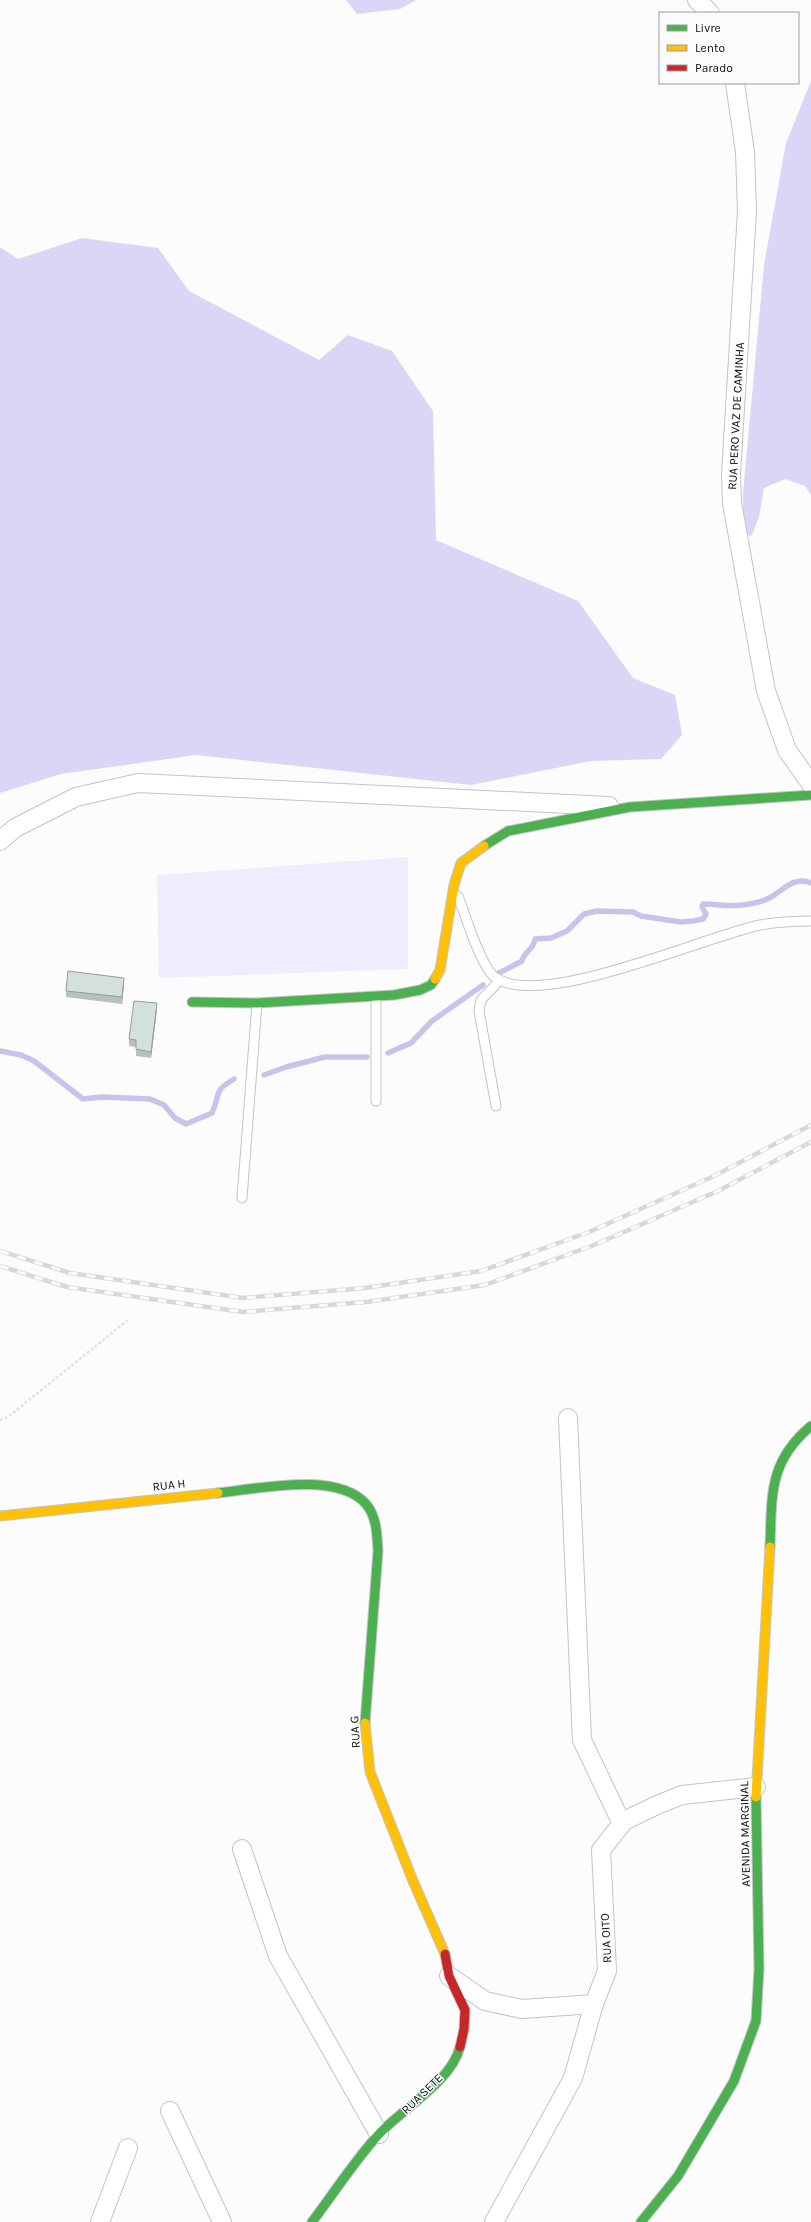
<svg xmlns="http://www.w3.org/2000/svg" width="811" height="2222" font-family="Karla,sans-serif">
	<rect width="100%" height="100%" fill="#fcfcfd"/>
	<!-- green -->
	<polygon fill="#eeedfd" points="408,857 408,969 159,978 157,875"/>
	<!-- forest -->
	<g fill="#dad6f6">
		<polygon points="346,0 416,0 400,9 357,14"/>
		<polygon points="811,81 811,495 805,486 785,479 764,488 759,517 751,537 743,530 743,493 764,265 786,143"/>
		<polygon points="82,238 158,248 189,291 319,360 348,335 392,351 433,411 436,540 578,601 633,678 675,695 682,735 661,759 591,761 471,785 196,755 61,774 0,793 0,247 18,259"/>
	</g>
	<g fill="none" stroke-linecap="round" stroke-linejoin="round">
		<!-- stream -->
		<g stroke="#c9c3ec" stroke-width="5.5">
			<path d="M499,973L522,961C524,951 534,950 535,939L551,938L567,931L584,914L597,911L633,912L641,916L681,922L693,921L703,919L706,914L702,907L703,904C721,904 730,908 749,904C757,903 766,900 773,896C785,888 795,876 811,883"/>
			<path d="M0,1051L21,1055L34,1061L83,1099L102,1097L150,1099L164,1105L175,1118L186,1124L212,1113C221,1094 212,1092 234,1079"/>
			<polyline points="388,1053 411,1043 432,1021 483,985"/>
			<polyline points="264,1075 286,1067 325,1057 367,1057"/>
		</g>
		<!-- lane casing -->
		<g stroke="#c4c4c7" stroke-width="11">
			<g id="lane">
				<path d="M458,896C465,914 481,968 496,978C543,1009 703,937 760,925C777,922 793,921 811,921"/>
				<polyline points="376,996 376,1101"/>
				<polyline points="496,1106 479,1011 481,1000 500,980"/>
				<polyline points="242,1198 257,1003"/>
			</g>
		</g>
		<!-- street casing -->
		<g stroke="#c4c4c7" stroke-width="20">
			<g id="street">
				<polyline points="697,0 710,13"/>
				<polyline points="735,83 745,152 747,211 731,474 732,503 766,691 787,750 811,784"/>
				<polyline points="0,841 15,828 76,797 138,783 609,806"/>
				<polyline points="568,1418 582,1740 622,1824"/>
				<polyline points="242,1849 278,1956 379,2134"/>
				<polyline points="449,1976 485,2001 522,2009 594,2004"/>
				<polyline points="170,2111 222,2222"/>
				<polyline points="100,2222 128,2148"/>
				<polyline points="494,2222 573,2078 594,2004 607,1971 601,1850 624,1821 657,1805 682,1795 756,1787"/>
			</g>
		</g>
		<!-- fast casing -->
		<g stroke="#c4c4c7" stroke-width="11">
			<g id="fast">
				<polyline points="484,846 508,831 630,807 811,795"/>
				<polyline points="192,1002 257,1003 394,995 420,990 431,985 435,979"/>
				<path d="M218,1493C257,1489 337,1471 366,1504C377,1517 377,1535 378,1551L365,1723"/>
				<path d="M770,1547C772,1496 768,1462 811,1426"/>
				<path d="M312,2222C334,2193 355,2160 379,2134C403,2108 451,2082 460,2047"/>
				<polyline points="641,2222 678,2176 734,2081 756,2021 759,1969 756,1797"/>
			</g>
		</g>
		<!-- slow casing -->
		<g stroke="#c4c4c7" stroke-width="11">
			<g id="slow">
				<polyline points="435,979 440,970 454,885 461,863 484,846"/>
				<polyline points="0,1516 218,1493"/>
				<polyline points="365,1723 370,1772 413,1881 445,1954"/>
				<polyline points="756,1797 770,1547"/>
			</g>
		</g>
		<!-- jam casing -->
		<g stroke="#c4c4c7" stroke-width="11">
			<polyline id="jam" points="445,1954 449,1976 465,2010 464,2029 460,2047"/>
		</g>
		<!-- path -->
		<polyline stroke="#e3e3e4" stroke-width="2.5" stroke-dasharray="3 2" stroke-linecap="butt" points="0,1420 8,1417 128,1320"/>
		<!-- lane -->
		<use href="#lane" stroke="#fff" stroke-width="9"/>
		<!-- street -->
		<use href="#street" stroke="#fff" stroke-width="18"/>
		<!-- fast -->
		<use href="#fast" stroke="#4caf50" stroke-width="9"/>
		<!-- slow -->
		<use href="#slow" stroke="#ffc107" stroke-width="9"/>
		<!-- jam -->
		<use href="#jam" stroke="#c62828" stroke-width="9"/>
		<!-- rail casing -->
		<g stroke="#d8d8d8" stroke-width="4.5">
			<g id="rail">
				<polyline points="0,1251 70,1273 243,1298 365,1288 481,1271 589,1232 712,1177 811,1125"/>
				<polyline points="0,1266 67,1287 243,1312 366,1302 485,1285 594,1245 718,1191 811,1142"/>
			</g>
		</g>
		<!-- rail -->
		<use href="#rail" stroke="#fbfbfe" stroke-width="3" stroke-dasharray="9" stroke-linecap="butt"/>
	</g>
	<!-- wall -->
	<g fill="#b6c1bb">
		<polygon points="124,984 122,1004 66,997 66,991"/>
		<polygon points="157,1009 151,1058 136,1056 136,1047 129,1046 129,1039"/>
	</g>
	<!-- shaded-wall -->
	<g fill="#949d99">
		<polygon points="124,978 124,984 122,1004 122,997"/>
		<polygon points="157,1003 157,1009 151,1058 151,1052"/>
	</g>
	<!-- building -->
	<g fill="#d4e0da" stroke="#949d99">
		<polygon points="68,971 124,978 122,997 66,991"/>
		<polygon points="134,1001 157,1003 151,1052 136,1049 136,1040 129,1039"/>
	</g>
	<g text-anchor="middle" stroke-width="3" stroke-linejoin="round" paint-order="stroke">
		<!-- street labels -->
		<g font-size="12" fill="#0c0b10" stroke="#fbfbfe">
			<text transform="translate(736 416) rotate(-87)" y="4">RUA PERO VAZ DE CAMINHA</text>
			<text transform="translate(169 1485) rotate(-6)" y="4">RUA H</text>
			<text transform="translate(355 1732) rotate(-93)" y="4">RUA G</text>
			<text transform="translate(745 1834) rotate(-91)" y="4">AVENIDA MARGINAL</text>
			<text transform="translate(606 1938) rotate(-93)" y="4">RUA OITO</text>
			<text transform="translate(422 2094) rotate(-44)" y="4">RUA SETE</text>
		</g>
	</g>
	<!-- legend -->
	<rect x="659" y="12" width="140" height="72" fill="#fbfbfe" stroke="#9b9b9f"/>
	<rect x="667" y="25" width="20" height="6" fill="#4caf50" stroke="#9b9b9f"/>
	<text x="695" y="32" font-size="12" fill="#0c0b10">Livre</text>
	<rect x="667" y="45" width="20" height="6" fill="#ffc107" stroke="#9b9b9f"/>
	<text x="695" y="52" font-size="12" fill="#0c0b10">Lento</text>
	<rect x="667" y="65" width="20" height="6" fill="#c62828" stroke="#9b9b9f"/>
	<text x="695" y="72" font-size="12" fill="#0c0b10">Parado</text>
</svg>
